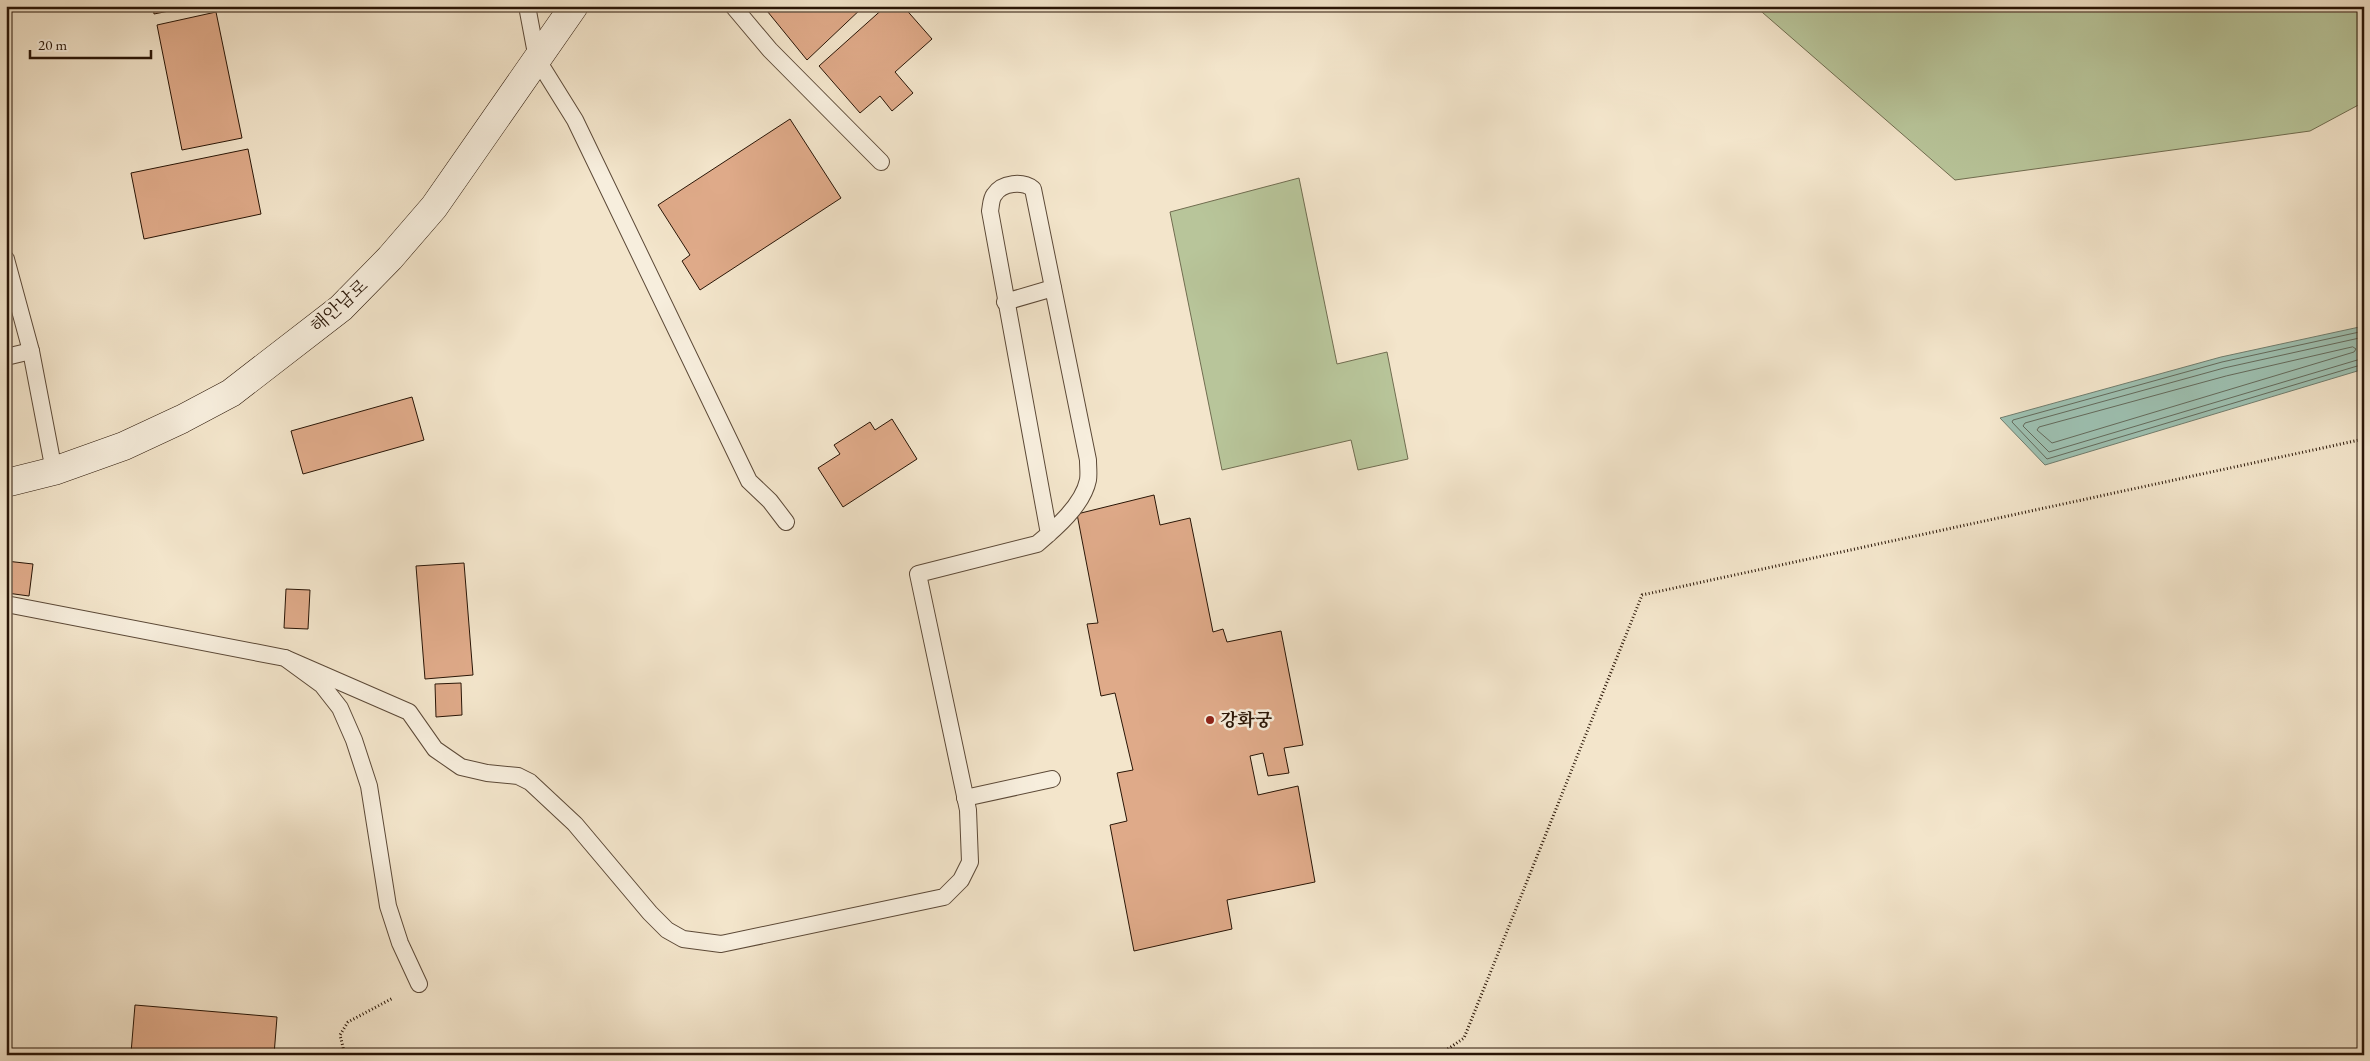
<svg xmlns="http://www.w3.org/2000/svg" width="2370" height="1061" font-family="'EB Garamond','Noto Serif KR',serif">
	<rect width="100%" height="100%" fill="#f3e5cb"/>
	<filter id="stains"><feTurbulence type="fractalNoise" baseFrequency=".004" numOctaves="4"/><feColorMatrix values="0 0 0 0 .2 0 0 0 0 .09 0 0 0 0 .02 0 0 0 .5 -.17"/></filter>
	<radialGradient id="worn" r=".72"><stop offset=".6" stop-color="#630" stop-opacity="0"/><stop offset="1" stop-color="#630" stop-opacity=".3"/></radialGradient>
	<!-- green -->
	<g fill="#b8c59a" stroke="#706d50">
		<polygon points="1755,6 2364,6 2364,102 2310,131 1955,180"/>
		<polygon points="1299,178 1337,364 1387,352 1408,459 1358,470 1351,440 1222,470 1170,212"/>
	</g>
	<!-- water -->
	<polygon fill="#9dc0b1" stroke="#6f7c6d" points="2364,326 2364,369 2045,465 2000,418 2221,357"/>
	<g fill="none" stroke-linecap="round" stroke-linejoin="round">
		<!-- shore -->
		<g stroke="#636a5c" stroke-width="1">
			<polyline points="2364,331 2222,362 2013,420 2012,422 2047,459 2364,364"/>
			<polyline points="2364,337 2224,368 2025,423 2023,426 2049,452 2364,358"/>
			<polygon points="2353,347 2356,349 2354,352 2052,443 2037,430 2039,427 2226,376"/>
		</g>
	</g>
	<!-- building -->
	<g fill="#dfaa89" stroke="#291506">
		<polygon points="153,6 194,6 154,14"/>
		<polygon points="763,6 864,6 807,60"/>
		<polygon points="886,6 903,6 932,39 895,72 913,93 892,111 880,96 860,113 819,66"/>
		<polygon points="216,12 242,138 182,150 157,25"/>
		<polygon points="790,119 841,198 700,290 682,261 690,255 658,205"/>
		<polygon points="248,149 261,214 144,239 131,173"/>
		<polygon points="412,397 424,440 303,474 291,431"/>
		<polygon points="892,419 917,459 843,507 818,468 840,454 834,445 870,422 875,430"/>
		<polygon points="1154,495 1160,525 1190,518 1213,632 1223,629 1227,642 1281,631 1303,745 1284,748 1289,773 1268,776 1263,753 1250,756 1258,795 1298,786 1315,882 1227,900 1232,929 1134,951 1110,825 1127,821 1117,773 1133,770 1115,693 1101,696 1087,624 1098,623 1077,514"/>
		<polygon points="6,561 33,564 29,596 7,593"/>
		<polygon points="464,563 473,675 425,679 416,566"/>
		<polygon points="286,589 310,590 308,629 284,628"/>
		<polygon points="461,683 462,715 436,717 435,684"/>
		<polygon points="135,1005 277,1017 274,1055 131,1053"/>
	</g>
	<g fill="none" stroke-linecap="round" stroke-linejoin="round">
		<!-- service casing -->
		<g stroke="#5c4937" stroke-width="18">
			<g id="service">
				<polyline points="527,6 537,59 575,120 749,481 770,501 786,522"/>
				<polyline points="733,6 770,50 881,162"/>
				<polyline points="6,259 31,351 54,471"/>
				<polyline points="1005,302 1053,288"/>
				<polyline points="6,357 31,351"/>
				<polyline points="6,604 285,658 322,685 340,708 354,740 369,786 388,906 400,943 419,984"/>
				<path d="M285,658L409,712L435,749L461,767L487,773L518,776L530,782L575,824L650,913L667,930L683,939L721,944L944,897L961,880L970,862L968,810L918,574L1037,544C1055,529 1083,505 1088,480C1089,474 1088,467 1088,460L1033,189C1023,181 1002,182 994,195C991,199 991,206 990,211L1049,534"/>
				<polyline points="965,798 1052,779"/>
			</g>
		</g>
		<!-- secondary casing -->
		<g stroke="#291506" stroke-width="29">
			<polyline id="secondary" points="6,483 54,471 124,446 182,419 231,393 341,308 390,258 434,207 574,6"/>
		</g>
		<!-- path -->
		<g stroke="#291506" stroke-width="3" stroke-dasharray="1 2.5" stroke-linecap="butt">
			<polyline points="345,1055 340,1035 348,1022 393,998"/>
			<polyline points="1439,1055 1464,1038 1642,595 2364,439"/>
		</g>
		<!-- service -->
		<use href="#service" stroke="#f7eedd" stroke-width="16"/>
		<!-- secondary -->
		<use href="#secondary" stroke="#f7eedd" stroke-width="28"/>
	</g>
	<!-- markers -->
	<circle fill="#8f2418" stroke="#f7eedd" stroke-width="2" cx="1210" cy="720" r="5"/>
	<g text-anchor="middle" stroke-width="5" stroke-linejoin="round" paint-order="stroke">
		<!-- street labels -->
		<g font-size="18" fill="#291506" stroke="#f7eedd">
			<text transform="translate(339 306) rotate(-42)" y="6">해안남로</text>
		</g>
		<!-- poi labels -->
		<g font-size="18" font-weight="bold" fill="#291506" stroke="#f7eedd" text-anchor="start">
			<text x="1220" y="726">강화궁</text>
		</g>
	</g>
	<!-- margin -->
	<rect width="2370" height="1061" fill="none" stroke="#f3e5cb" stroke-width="25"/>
	<rect x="8" y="8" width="2355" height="1046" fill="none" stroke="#291506" stroke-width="2.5"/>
	<rect x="12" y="12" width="2345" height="1036" fill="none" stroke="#291506"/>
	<!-- scale -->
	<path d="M30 50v8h121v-8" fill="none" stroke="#291506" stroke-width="2.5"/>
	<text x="38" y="50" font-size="15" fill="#291506" stroke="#f7eedd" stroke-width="4" paint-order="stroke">20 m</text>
	<rect width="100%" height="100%" filter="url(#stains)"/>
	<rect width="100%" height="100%" fill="url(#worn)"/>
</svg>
